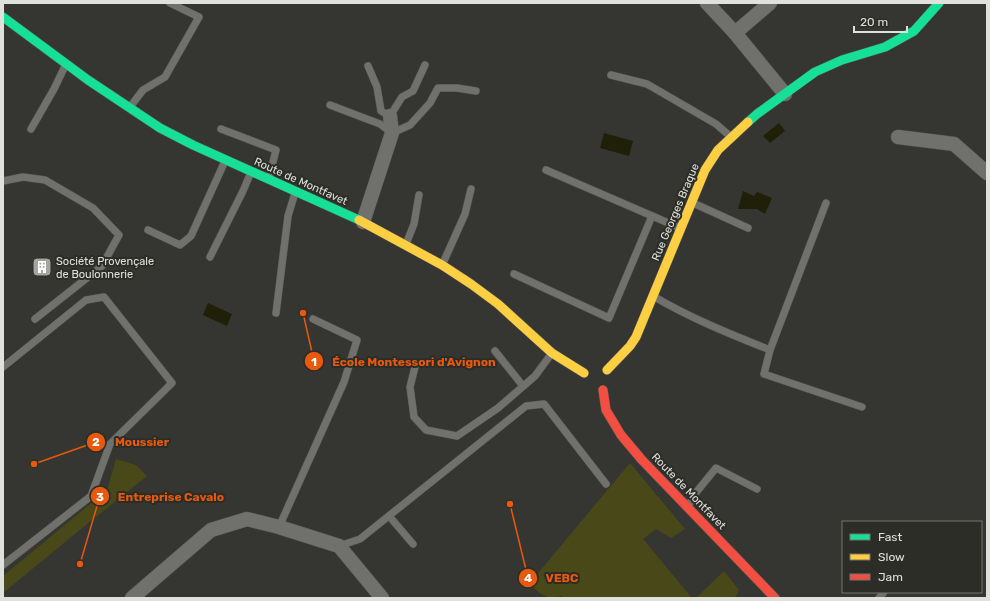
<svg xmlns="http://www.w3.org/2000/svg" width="990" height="601" font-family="Rubik,sans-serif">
	<rect width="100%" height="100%" fill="#353631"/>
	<!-- green -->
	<g fill="#484818">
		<polygon points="116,459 136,465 147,476 96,517 95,516 92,519 92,520 3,593 3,576 107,490"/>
		<path d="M630,463L685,529L671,538L656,529L643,539L692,598H565L561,596C546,601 540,593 529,584Z"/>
		<polygon points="724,571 739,590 735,598 696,598"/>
	</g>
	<!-- water -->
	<g fill="#1f2007">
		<polygon points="779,123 785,131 770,143 763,136"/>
		<polygon points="604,133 633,141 629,156 600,148"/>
		<polygon points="743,191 754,196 757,192 772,198 765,214 757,209 738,209"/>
		<polygon points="208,303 232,314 227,326 203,315"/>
	</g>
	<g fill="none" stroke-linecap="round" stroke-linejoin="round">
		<!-- lane casing -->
		<g stroke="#535450" stroke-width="8">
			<g id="lane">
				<polyline points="368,66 377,87 381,111 390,116 402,97 413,91 425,65"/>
				<polyline points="611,75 647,84 716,124 731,137"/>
				<polyline points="330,105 380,124 392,133 410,125 430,103 438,88 457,88 476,91"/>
				<polyline points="130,107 143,90 165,77 199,17 170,3"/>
				<polyline points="31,129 54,89 66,64"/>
				<polyline points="221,129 276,150 269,178"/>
				<polyline points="546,170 680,228"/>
				<polyline points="3,181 23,177 45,180 93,208 119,235 102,266 35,319"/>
				<polyline points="693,203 748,228"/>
				<polyline points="148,230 180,245 191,236 225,161"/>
				<polyline points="406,244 414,224 419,195"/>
				<polyline points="210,257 243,191 251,172"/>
				<polyline points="443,263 465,214 471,189"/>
				<polyline points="514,274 609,318 652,216"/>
				<path d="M653,296C690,318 730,334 770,350L764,374L862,407"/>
				<polyline points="276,313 288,216 295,193"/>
				<polyline points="770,350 826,203"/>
				<polyline points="495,351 523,386"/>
				<polyline points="3,367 86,300 104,297 172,383 110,444 91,496 3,565"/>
				<polyline points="415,367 410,387 414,417 426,430 457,436 498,408 535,376 552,353"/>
				<polyline points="689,505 694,495 716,468 757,489"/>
				<polyline points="389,516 413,544"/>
				<polyline points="279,527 344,382 357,340 313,319"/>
				<polyline points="339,546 360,539 526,406 544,404 606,484"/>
				<polyline points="879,598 884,592"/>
			</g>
		</g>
		<!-- street casing -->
		<g stroke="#535450" stroke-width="15">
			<g id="street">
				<polyline points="707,3 735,33 785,94"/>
				<polyline points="735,33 770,3"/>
				<polyline points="898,137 954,144 987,173"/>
				<polyline points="363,222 392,133 390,116"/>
				<polyline points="132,598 211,530 247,519 279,527 339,546 382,598"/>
			</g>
		</g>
		<!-- fast casing -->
		<g stroke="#535450" stroke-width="10">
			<g id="fast">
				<polyline points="3,17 88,80 160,128 193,145 359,220"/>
				<polyline points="748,122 757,114 815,72 842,60 885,47 914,31 939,3"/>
			</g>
		</g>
		<!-- slow casing -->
		<g stroke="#535450" stroke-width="10">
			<g id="slow">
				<polyline points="359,220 442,265 471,284 498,304 552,353 584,373"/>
				<polyline points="607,370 630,346 636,337 705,170 718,150 748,122"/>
			</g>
		</g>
		<!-- jam casing -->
		<g stroke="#535450" stroke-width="10">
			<polyline id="jam" points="603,390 606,410 621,435 642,460 775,598"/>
		</g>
		<!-- lane -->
		<use href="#lane" stroke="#70706c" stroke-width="7"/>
		<!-- street -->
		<use href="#street" stroke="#70706c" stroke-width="14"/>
		<!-- fast -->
		<use href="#fast" stroke="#16e098" stroke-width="9"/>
		<!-- slow -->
		<use href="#slow" stroke="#ffcf43" stroke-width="9"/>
		<!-- jam -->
		<use href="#jam" stroke="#f24e42" stroke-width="9"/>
	</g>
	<!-- icons -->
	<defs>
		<g id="building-square" transform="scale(1)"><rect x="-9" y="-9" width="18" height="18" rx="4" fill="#a4a4a0" stroke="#2c2d26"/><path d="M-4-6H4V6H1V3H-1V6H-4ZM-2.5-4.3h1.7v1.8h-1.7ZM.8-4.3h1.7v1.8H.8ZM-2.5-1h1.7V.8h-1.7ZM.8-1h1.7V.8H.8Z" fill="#fff"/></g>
	</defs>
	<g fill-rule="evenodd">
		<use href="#building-square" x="42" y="267"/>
	</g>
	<g text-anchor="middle" stroke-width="4" stroke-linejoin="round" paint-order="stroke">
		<!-- street labels -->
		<g font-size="11" fill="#e0e0dc" stroke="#2c2d26">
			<text transform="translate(301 181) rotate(24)" y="4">Route de Montfavet</text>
			<text transform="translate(675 212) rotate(-67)" y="4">Rue Georges Braque</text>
			<text transform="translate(689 491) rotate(46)" y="4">Route de Montfavet</text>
		</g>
		<!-- poi labels -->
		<g font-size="11" fill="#e0e0dc" stroke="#2c2d26" text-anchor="start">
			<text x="56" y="265">Société Provençale<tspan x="56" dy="13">de Boulonnerie</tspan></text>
		</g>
	</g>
	<!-- callouts -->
	<path fill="none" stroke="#e8590c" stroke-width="1.5" d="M303 313L314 361M34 464L96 442M80 564L100 496M510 504L528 578"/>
	<g fill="#e8590c" stroke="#2c2d26" stroke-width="1.5">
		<circle cx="303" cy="313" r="4"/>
		<circle cx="34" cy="464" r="4"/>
		<circle cx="80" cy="564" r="4"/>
		<circle cx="510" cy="504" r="4"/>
		<circle cx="314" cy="361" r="10"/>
		<circle cx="96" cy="442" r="10"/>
		<circle cx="100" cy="496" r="10"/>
		<circle cx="528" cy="578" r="10"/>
	</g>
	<g font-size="12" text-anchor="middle" font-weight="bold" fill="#fff">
		<text x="314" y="366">1</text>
		<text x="96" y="446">2</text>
		<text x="100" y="501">3</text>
		<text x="528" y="582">4</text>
	</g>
	<g font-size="12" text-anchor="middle" font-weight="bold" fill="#e8590c" stroke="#2c2d26" stroke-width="4" stroke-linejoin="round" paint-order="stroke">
		<text x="414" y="366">École Montessori d'Avignon</text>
		<text x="142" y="446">Moussier</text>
		<text x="171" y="501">Entreprise Cavalo</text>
		<text x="562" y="582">VEBC</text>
	</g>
	<!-- border -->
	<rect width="990" height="601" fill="none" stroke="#e0e0dc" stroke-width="8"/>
	<!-- legend -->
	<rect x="842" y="521" width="140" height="72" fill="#2c2d26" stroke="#74756f"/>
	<rect x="850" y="534" width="20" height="6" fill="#16e098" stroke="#74756f"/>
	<text x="878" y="541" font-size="12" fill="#e0e0dc">Fast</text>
	<rect x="850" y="554" width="20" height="6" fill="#ffcf43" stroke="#74756f"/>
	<text x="878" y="561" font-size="12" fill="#e0e0dc">Slow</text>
	<rect x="850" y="574" width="20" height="6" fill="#f24e42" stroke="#74756f"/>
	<text x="878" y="581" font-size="12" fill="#e0e0dc">Jam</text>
	<!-- scale -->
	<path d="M854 26v6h53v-6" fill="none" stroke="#e0e0dc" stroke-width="2"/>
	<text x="860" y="26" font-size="12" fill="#e0e0dc" stroke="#2c2d26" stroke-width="3" paint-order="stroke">20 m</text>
</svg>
